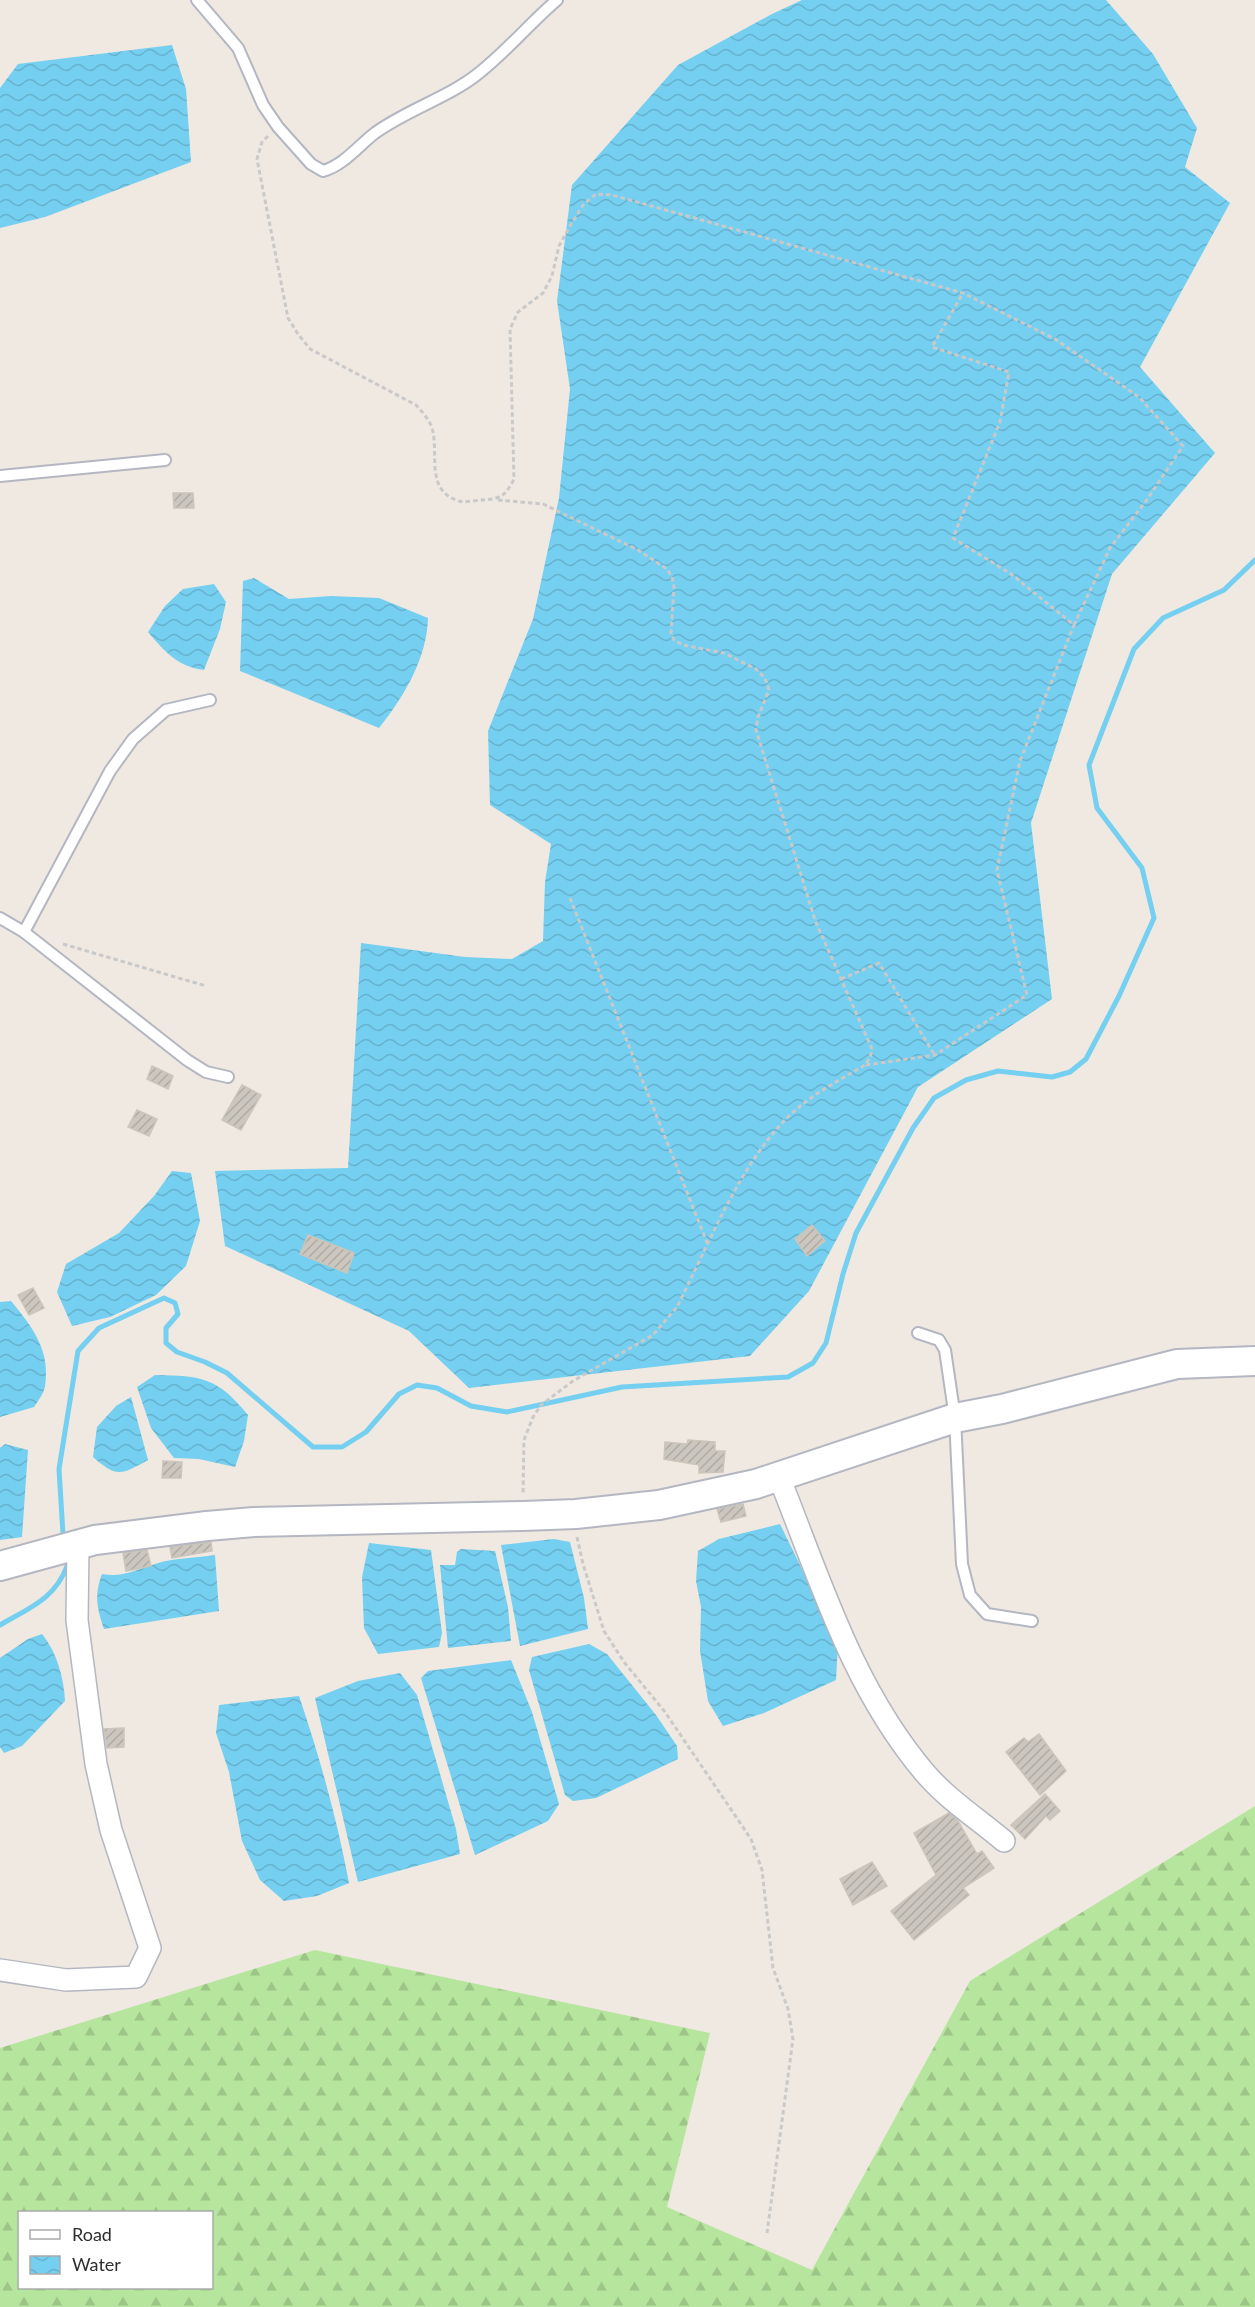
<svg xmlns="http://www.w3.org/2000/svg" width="1255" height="2307" font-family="Lato,sans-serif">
	<defs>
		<pattern id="forest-firs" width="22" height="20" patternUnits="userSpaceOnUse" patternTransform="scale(1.5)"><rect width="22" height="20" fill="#b6e59e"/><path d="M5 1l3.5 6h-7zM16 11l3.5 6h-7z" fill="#9dc588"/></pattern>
		<pattern id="water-waves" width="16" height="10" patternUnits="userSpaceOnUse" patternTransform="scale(1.5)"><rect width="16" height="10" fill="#75cff0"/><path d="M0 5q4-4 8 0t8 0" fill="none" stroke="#66b2ce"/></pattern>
		<pattern id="building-hatch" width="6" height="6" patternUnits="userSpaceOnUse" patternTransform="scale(1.5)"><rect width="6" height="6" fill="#cbc7bf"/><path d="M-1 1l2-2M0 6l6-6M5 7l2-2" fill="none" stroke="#afaba4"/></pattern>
	</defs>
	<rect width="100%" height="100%" fill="#efe9e1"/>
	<!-- forest -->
	<path fill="url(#forest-firs)" fill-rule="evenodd" d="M1255,1806V2307H0V2048L315,1950L710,2033L667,2207L812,2270L970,1981ZM20,2212H212V2288H20Z"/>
	<!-- water -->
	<g fill="url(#water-waves)">
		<polygon points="802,0 1106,0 1153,54 1197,128 1185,167 1230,203 1140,367 1215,453 1112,574 1031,823 1052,999 918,1087 809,1291 750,1356 469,1388 409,1331 225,1246 215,1171 348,1168 361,943 465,957 512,959 543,941 545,882 551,844 490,805 488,731 533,619 559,498 570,389 557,301 572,185 678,65 772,14"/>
		<polygon points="172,45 186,89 191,162 45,217 0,228 0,88 18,64"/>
		<path d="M254,578L289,599L331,596L379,598L428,618C427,658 404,697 379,728L240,671L243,581Z"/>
		<path d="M214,584L226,602L220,629L204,670C178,667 164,651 148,632L165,606L183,589Z"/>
		<polygon points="172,1171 191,1173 200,1221 186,1266 156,1295 110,1317 72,1326 57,1292 66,1264 119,1233 154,1196"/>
		<path d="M11,1301C32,1326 51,1351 45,1386C44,1393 38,1401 34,1407L0,1417V1302Z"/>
		<path d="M155,1375C202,1376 217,1377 248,1415L244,1441L235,1467L199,1459L174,1458L151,1428L137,1387Z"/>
		<path d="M131,1397L148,1460C121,1475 117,1478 93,1457L97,1427L116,1406Z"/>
		<polygon points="5,1444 28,1450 22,1537 0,1540 0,1448"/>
		<polygon points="780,1524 838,1643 836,1680 764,1713 723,1726 708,1701 700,1651 701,1607 696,1581 698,1551 719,1539"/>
		<polygon points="554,1539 570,1542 584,1598 588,1629 520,1646 501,1545"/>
		<polygon points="369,1543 431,1550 442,1633 439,1647 378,1654 364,1628 362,1577"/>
		<polygon points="461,1549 495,1551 508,1607 511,1641 448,1648 440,1565 455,1565 457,1552"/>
		<path d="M215,1555L219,1611L104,1629C97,1608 94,1595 102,1574C123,1578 138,1569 158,1563C175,1558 197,1558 215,1555Z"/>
		<path d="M42,1634C57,1652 64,1679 65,1701L22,1746L4,1753L0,1747V1658L28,1639Z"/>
		<polygon points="589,1644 607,1654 656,1715 677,1746 678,1759 596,1798 573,1801 565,1795 529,1670 532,1657"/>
		<polygon points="511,1660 532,1712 559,1804 548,1821 475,1855 421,1678 428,1671"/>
		<polygon points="400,1673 417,1695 456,1829 460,1854 358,1882 315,1698 358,1681"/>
		<path d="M299,1696C320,1758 337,1819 349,1883L317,1896L284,1901L260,1880L242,1841L229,1772L216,1733L219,1705Z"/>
	</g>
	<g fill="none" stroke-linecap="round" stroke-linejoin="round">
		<!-- stream -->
		<g stroke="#75cff0" stroke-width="5">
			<polyline points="63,1534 59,1469 78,1351 99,1328 164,1298 175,1303 178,1314 166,1328 166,1343 177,1352 205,1362 227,1373 313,1447 342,1447 366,1432 399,1394 417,1385 437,1388 471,1406 507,1412 622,1387 788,1377 813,1363 826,1343 843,1274 856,1233 913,1128 934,1098 966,1080 998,1071 1052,1077 1070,1072 1086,1059 1119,996 1154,918 1142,868 1097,808 1089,765 1134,649 1163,618 1224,590 1255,560"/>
			<path d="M0,1625C29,1608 55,1599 67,1566"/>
		</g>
	</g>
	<!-- building -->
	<g fill="url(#building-hatch)" stroke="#cbc5ba" stroke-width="1.5">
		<polygon points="173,493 193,493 194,508 174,508"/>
		<polygon points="152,1066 173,1076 168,1089 147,1079"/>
		<polygon points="242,1085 261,1095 241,1130 222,1120"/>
		<polygon points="137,1110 157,1119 149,1136 128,1127"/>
		<polygon points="812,1225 825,1241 807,1256 795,1239"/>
		<polygon points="308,1235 354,1253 347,1273 300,1254"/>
		<polygon points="33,1288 44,1308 29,1315 18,1295"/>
		<polygon points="688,1440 715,1442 715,1451 725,1451 723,1472 699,1473 699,1465 664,1459 665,1442 687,1444"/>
		<polygon points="163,1461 182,1462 181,1478 162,1478"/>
		<polygon points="743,1504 746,1516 721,1522 717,1509"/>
		<polygon points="211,1542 212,1551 172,1558 170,1547"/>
		<polygon points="147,1550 151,1566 126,1571 123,1553"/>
		<polygon points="124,1728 124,1747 107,1748 104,1729"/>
		<polygon points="1039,1734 1066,1771 1040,1795 1006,1752 1024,1738 1028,1742"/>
		<polygon points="1045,1794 1060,1811 1050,1820 1046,1816 1025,1839 1011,1825"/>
		<polygon points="949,1813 958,1821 977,1854 982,1851 994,1868 963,1888 969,1895 914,1940 891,1911 936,1875 914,1833"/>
		<polygon points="872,1862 887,1886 853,1905 840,1879"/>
	</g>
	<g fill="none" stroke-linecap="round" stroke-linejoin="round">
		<!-- lane casing -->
		<g stroke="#b4b7c1" stroke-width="14">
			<g id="lane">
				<path d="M197,0L238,48L263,105L278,127L311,164L323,171C344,165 358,146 375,133C408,109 448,98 479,73C507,51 530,23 557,0"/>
				<polyline points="0,476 165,460"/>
				<polyline points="0,918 24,932 187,1060 206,1072 228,1077"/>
				<polyline points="24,932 110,771 133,739 166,710 210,700"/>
				<polyline points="918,1333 939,1340 945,1350 955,1418 962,1564 970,1595 987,1614 1032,1621"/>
			</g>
		</g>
		<!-- street casing -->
		<g stroke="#b4b7c1" stroke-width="24">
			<g id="street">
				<path d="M779,1477C820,1579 852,1687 925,1773C947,1799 978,1819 1004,1841"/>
				<polyline points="0,1970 66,1980 136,1977 150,1948 111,1830 96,1764 77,1620 78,1545"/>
			</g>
		</g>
		<!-- secondary casing -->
		<g stroke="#b4b7c1" stroke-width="32">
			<polyline id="secondary" points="0,1566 95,1540 207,1526 254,1522 523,1516 576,1514 659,1505 756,1484 955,1418 1002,1409 1177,1364 1255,1361"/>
		</g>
		<!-- path -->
		<g stroke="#c9c9c9" stroke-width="3" stroke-dasharray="4.5 3" stroke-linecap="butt">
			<path d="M268,136L262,142L257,159L288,318L298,334L310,349L416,405C423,413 431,421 433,432C438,457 426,491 459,501C466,503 476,500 483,500C501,499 506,495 514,479L510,329L518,312L543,293L552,276L559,246L570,226L583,205L596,194L612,195L963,293L1055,339L1139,397L1183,446L1146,501L1110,548L1074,625L1011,574L953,538L1000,422L1009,372L932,347L963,293"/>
			<path d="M498,500L543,504L638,550L667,569L672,577L674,587L671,633L674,640L683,645L724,653L756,669L765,678L769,690L758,717L756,730L815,920L872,1049L870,1058L865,1065C836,1082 805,1098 782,1123C736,1173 708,1246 677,1307L653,1335L573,1381L541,1405L533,1417L524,1440L523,1495"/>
			<polyline points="570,898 708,1245"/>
			<polyline points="63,944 206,986"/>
			<polyline points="841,979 879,963 934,1054"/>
			<polyline points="866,1065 935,1055 1027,995 997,870 1020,761 1074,625"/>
			<polyline points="577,1537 583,1564 604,1631 624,1662 665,1712 751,1839 762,1870 773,1968 788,2009 793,2039 767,2233"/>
		</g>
		<!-- lane -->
		<use href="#lane" stroke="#fff" stroke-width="10"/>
		<!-- street -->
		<use href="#street" stroke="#fff" stroke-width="21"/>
		<!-- secondary -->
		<use href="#secondary" stroke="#fff" stroke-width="28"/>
	</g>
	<!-- legend -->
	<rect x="18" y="2211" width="195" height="78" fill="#ffffff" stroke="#ababab" stroke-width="1.5"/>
	<rect x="30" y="2230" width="30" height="9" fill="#ffffff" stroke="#ababab" stroke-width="1.5"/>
	<text x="72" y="2241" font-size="18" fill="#2e2e2e">Road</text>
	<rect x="30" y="2256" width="30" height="18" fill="url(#water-waves)" stroke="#ababab" stroke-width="1.5"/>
	<text x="72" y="2271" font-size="18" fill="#2e2e2e">Water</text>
</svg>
